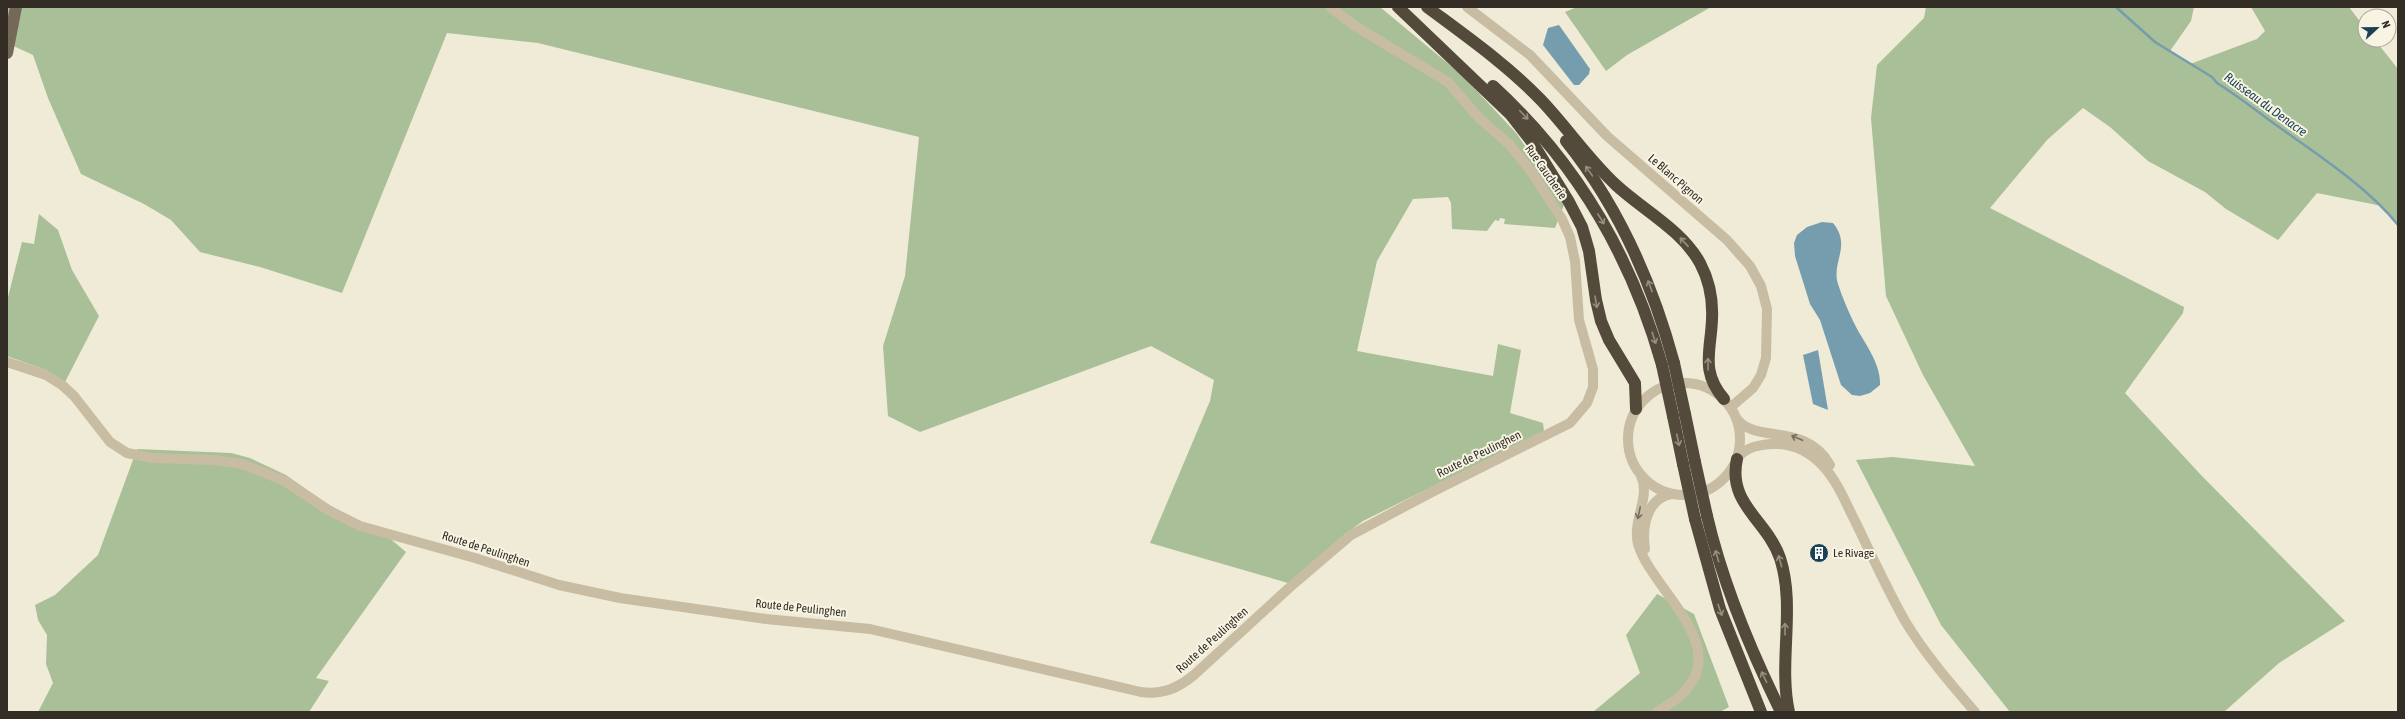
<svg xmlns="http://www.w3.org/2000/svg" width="2405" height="719" font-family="'Asap Condensed',sans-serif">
	<rect width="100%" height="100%" fill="#f0ebd7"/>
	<!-- green -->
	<g fill="#a8bf97">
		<polygon points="7,7 1380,7 1463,76 1517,134 1564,205 1555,228 1504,224 1505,219 1500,218 1499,221 1495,220 1487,231 1452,229 1451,203 1448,197 1413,199 1377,261 1357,351 1493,376 1498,344 1521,350 1510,413 1543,423 1544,431 1363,521 1345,534 1288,583 1150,543 1210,401 1214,380 1151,346 920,432 888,416 883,346 905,276 919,137 538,43 447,33 342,293 260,267 200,252 171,220 144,204 81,174 48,98 33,55 7,43"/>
		<polygon points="1577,7 1711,7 1627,55 1606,71 1565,12"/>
		<polygon points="1926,7 2194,7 2191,21 2170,51 2190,64 2257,39 2265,31 2251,7 2349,7 2365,28 2365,40 2375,40 2398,69 2398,225 2382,206 2317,193 2278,240 2226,209 2205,192 2148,161 2110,127 2083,108 2047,140 1990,208 2184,307 2183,313 2125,393 2201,475 2345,621 2279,663 2224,712 2010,712 1941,625 1856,460 1893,457 1975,466 1923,375 1886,296 1871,118 1877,65 1924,18"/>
		<polygon points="39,214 58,230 72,270 99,316 65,382 46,370 7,356 7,301 22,242 34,244"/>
		<polygon points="137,449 231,453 250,458 286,475 324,502 356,520 375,526 406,552 316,678 329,681 309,712 38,712 53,683 46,664 47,635 38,620 35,605 55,595 98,555"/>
		<polygon points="1657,594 1694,614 1729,707 1720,712 1593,712 1640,673 1626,635"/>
	</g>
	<!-- water -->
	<g fill="#769dad">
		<polygon points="1559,25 1590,69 1589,74 1579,85 1574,85 1543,45 1548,28"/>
		<path d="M1822,222L1833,223C1852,246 1831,262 1838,284C1842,297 1848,310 1853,321C1863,342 1881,362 1880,385L1870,393L1860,396L1852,395L1841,385L1820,320L1810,304L1795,256L1794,243L1797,235L1807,227Z"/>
		<polygon points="1818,350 1828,410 1813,404 1803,355"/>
	</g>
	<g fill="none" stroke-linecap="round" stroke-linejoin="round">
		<!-- stream -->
		<path stroke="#769dad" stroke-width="2.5" d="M2116,7L2155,42L2212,77L2217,83C2241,98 2263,116 2286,132C2324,159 2369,189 2398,225"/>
		<!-- minor -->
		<g stroke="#c8bda3" stroke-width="10">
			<polyline points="1467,7 1530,55 1607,136 1727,240 1750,266 1761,286 1767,309 1766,358 1761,375 1753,388 1731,407"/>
			<path d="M7,362L46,375L62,385L74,396L110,442L127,453L152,458L215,460L242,464L285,481L328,510L360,526L475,558L559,585L620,598L766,619L870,629L1141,692C1163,695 1178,688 1194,675L1289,588L1351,535L1430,493L1570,423L1587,403L1593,387V369L1579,320L1575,261L1570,237L1562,219L1531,171L1509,144L1479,118L1448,82L1355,26L1330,7"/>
			<circle cx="1684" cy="439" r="56"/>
			<path d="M1737,419C1756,444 1806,422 1830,465"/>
			<path d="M1737,459C1746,447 1757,445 1772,444C1792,443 1809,451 1823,466C1838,482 1846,504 1856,523C1872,556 1887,589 1905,621C1925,654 1950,683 1975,712"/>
			<path d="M1641,476C1651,497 1632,520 1638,544C1651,589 1731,644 1684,692C1677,700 1666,706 1657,712"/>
			<path d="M1645,549C1642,528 1646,499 1671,494"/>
		</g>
		<!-- major -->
		<polyline stroke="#756856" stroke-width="12" points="7,53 16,7"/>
		<!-- highway -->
		<g stroke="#544a3c" stroke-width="12">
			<polyline points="1398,7 1511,115 1532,142 1569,202 1582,227 1589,251 1596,300 1601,321 1609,340 1635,383 1636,409"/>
			<path d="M1427,7C1466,36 1506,64 1540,99C1566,126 1588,159 1616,185C1643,210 1682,230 1700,263C1709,280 1713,300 1712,319C1711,351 1700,371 1724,399"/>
			<path d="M1493,86C1576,162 1632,258 1662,365"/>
			<path d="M1566,141C1619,207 1652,282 1674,363"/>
			<polyline points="1685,414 1695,462"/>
			<polyline points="1673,416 1683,464"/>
			<path d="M1737,459C1727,504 1767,520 1780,558C1796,607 1778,662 1789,712"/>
			<path d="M1707,516C1723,585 1750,649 1781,712"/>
			<polyline points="1695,519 1720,609 1761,712"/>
		</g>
		<!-- highway-bridge -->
		<g stroke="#544a3c" stroke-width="12">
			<polyline points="1674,363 1685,414"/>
			<polyline points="1662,365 1673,416"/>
			<polyline points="1695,462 1707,516"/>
			<polyline points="1683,464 1695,519"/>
		</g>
	</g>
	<!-- one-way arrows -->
	<defs><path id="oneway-shaft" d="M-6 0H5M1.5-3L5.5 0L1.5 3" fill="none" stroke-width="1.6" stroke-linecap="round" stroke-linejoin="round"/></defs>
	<g stroke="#968e7f">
		<use href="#oneway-shaft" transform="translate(1524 115) rotate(46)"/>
		<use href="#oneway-shaft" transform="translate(1589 171) rotate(-125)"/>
		<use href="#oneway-shaft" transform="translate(1601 219) rotate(58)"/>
		<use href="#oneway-shaft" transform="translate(1684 242) rotate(-133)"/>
		<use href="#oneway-shaft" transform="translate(1650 286) rotate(-111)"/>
		<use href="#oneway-shaft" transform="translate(1596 302) rotate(80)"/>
		<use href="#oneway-shaft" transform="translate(1654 338) rotate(72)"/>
		<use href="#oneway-shaft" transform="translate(1708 364) rotate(-91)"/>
		<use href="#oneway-shaft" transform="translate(1678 440) rotate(78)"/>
		<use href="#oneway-shaft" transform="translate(1717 556) rotate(-106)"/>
		<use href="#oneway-shaft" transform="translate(1780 561) rotate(-106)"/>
		<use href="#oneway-shaft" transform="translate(1720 610) rotate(71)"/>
		<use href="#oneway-shaft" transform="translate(1785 629) rotate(-90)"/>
		<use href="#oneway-shaft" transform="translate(1764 677) rotate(-116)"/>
	</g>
	<g stroke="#766e5e">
		<use href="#oneway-shaft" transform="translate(1797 438) rotate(-157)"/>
		<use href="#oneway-shaft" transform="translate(1639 513) rotate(102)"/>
	</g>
	<!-- icons -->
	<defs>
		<g id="building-disc" transform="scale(1)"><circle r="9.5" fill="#1b4254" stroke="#f8f4e3"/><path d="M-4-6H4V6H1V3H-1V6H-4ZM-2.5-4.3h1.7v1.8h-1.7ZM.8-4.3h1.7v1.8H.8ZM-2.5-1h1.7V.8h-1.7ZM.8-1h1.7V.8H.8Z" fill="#fff"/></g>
	</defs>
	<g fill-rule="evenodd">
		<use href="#building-disc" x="1819" y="553"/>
	</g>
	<g text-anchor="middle" stroke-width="4" stroke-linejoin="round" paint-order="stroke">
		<!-- street labels -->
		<g font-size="12" fill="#332d25" stroke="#f8f4e3">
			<text transform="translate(1546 172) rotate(55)" y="4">Rue Caucherie</text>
			<text transform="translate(1676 179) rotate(41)" y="4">Le Blanc Pignon</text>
			<text transform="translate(1479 454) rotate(-26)" y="4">Route de Peulinghen</text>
			<text transform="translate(486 549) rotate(18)" y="4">Route de Peulinghen</text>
			<text transform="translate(801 608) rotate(6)" y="4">Route de Peulinghen</text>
			<text transform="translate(1212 640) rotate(-42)" y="4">Route de Peulinghen</text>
		</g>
		<!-- poi labels -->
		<g font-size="12" fill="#332d25" stroke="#f8f4e3" text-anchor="start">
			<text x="1833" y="557">Le Rivage</text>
		</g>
		<!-- water labels -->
		<g font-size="13" font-style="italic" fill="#1b4254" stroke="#f8f4e3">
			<text transform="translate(2266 104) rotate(36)" y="5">Ruisseau du Denacre</text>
		</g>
	</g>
	<!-- border -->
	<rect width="2405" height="719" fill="none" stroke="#332d25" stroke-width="16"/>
	<!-- north arrow -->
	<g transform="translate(2377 28) rotate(68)"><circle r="19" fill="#f8f4e3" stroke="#a9a497"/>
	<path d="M0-3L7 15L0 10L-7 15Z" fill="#1b4254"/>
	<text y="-6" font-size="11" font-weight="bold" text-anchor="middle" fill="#332d25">N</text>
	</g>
</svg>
